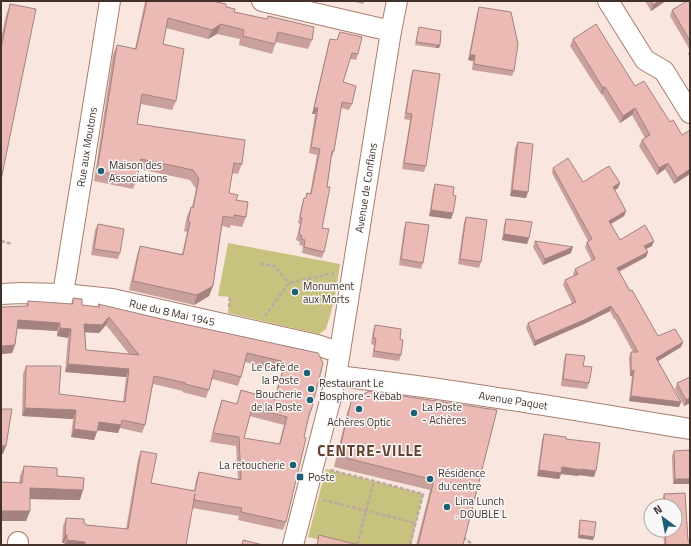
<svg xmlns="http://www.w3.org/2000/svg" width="691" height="546" font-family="'Titillium Web',sans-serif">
	<rect width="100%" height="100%" fill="#f9e7df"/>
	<!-- green -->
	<g fill="#c7c27d">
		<polygon points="228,243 340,264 336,291 330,316 326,329 319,334 228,313 230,297 218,296"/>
		<polygon points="326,469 423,494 411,545 342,545 308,537"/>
	</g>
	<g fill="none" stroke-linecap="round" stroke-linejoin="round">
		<!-- minor casing -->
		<g stroke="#a87e6c" stroke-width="22">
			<g id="minor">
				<polyline points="262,1 391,31"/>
				<polyline points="608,1 645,60 664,71 690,113"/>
				<path id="s1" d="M1,294L21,293L63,294L112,299L317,345L329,349L340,351"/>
				<path id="s2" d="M63,294L110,1"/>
				<path id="s3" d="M336,376C454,389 572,410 690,429"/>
				<polyline points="18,542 18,545"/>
				<path id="s4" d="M293,545L330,401L336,376L391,31L397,1"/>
			</g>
		</g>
		<!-- path -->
		<g stroke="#bbaaa2" stroke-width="2.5" stroke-dasharray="4 2" stroke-linecap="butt">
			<polyline points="1,241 12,244"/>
			<polyline points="260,264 274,266 289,283"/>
			<polyline points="229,307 230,296"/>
			<polyline points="265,316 289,283 334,273"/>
			<polyline points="330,470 374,481 423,494 410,545"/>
			<polyline points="323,500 415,523"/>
			<polyline points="463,537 473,545"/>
			<polyline points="357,545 374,481"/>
		</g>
		<!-- minor -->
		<use href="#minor" stroke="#fff" stroke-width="20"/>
	</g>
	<!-- wall -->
	<g fill="#caa09c" fill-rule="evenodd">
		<polygon points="145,1 212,1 226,7 234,12 267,19 268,16 312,40 308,49 276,42 272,54 239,45 240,39 217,34 208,39 166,28 163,44 176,101 172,110 141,104 137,124 242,164 238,174 232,173 229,193 236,200 246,217 242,227 231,225 230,228 222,226 213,286 209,296 194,305 129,290 137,255 140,246 182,254 187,232 184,231 187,216 191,207 192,207 196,189 190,180 139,169 137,179 133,189 94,181 113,54 117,45 135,49"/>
		<polygon points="351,1 365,1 363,4"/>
		<polygon points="645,1 666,1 651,11"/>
		<polygon points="690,1 690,57 688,54 690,50 670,16 672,10"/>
		<polygon points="10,4 1,180 1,39 6,15"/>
		<polygon points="479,7 514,71 512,76 472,70 473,61 468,60 477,13"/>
		<polygon points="419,27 440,45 439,48 436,48 415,45"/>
		<polygon points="340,32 358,54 356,60 350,59 343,82 352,104 349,110 341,108 334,151 332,157 331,157 322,228 324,252 322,258 302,253 303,246 299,245 300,242 296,240 300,224 298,223 302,204 304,198 306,198 307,193 310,194 317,155 309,153 315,114 312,114 328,45 330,39 337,40"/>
		<polygon points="573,39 635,86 682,135 690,130 690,174 674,184 665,169 657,175 639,146 642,140 645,138 632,115 620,123 602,94 601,94 570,46"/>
		<polygon points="413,70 426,166 424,172 402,169 410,120 404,119 411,76"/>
		<polygon points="518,142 526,198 510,196 515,148"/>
		<polygon points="553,168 583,182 620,183 618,188 615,190 626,211 624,216 611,224 620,240 652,246 646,249 648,252 646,257 619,272 630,291 658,336 683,342 681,347 658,361 681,402 679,407 629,401 632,376 630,376 629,357 631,352 633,352 615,319 614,319 610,311 584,324 534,346 526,328 528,323 572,303 563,285 565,280 574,275 573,274 575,269 592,261 585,247 587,242 588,241 552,173"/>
		<polygon points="435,184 453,195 453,213 451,219 429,216 433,190"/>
		<polygon points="466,217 481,262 479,268 458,264 464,222"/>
		<polygon points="506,219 529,238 527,244 502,240 504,225"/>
		<polygon points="406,222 423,263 421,269 399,265 404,228"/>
		<polygon points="98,224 120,253 118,259 91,255 95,230"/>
		<polygon points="535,241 571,253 543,265 533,247"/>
		<path d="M73,298L82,305L98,307V304L170,321L318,353L311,411L308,420L304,437L286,522L283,530L238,520L239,516L192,508L186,545H64V543H62L63,526L66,518L84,523L86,525L126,529L138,459L141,451L151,483L194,491L196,480L199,472L238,479L236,446L210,442L219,408L222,400L237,404L241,390L274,399L282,371L245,362L241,377L238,386L212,379L206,398L182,392L183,391L153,384L145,425L142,433L120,428L118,433L97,430L94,440L71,437L73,419L22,416L23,374L26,366L59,394L123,402L126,377L65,372L68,338L57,336V331L17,329L15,345L12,353L1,354L26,306L28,301L71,304ZM106,325L129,354L86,350L85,332L99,333ZM249,416L284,425L279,444L244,438Z"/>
		<polygon points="375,325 400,339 401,355 399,361 372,357 374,345 371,344 373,331"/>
		<polygon points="566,354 583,366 589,383 587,389 561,386 564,360"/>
		<polygon points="690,377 690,403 684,406 675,389 677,383"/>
		<polygon points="351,402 497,410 463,545 416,545 430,490 334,467 347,413"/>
		<polygon points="544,434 566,439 594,477 579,475 579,476 561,474 559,479 537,476 542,440"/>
		<polygon points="690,450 690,484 673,484 672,456 674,451"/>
		<polygon points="24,466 57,476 80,500 30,499 30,511 26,521 1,521 1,482 19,483 20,476"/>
		<polygon points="685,493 688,541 690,541 690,545 664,545 663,530 675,530 675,506 662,506 662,500 664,494"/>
		<polygon points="580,520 594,537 593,540 578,538 579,523"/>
	</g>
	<!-- shaded-wall -->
	<g fill="#a4827f">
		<polygon points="659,1 666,1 651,11 653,5"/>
		<polygon points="221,24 217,34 208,39 212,30"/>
		<polygon points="437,45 440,45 439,48 436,48"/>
		<polygon points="470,55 475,55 473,61 468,60"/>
		<polygon points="605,87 602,94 601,94 603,88"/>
		<polygon points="314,108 318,108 315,114 312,114"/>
		<polygon points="635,108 632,115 620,123 623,116"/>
		<polygon points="668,163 665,169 657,175 659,168"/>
		<polygon points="690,169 690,174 674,184 677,178"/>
		<polygon points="620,183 618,188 611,192 613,187"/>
		<polygon points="512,190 528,192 526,198 510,196"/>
		<polygon points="431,210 453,213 451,219 429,216"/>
		<polygon points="626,211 624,216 607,226 609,221"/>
		<polygon points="504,234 529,238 527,244 502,240"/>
		<polygon points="654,241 652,246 642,251 644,246"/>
		<polygon points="573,247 571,253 543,265 545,259"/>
		<polygon points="648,252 646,257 615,273 617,268"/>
		<polygon points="213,286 209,296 194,305 197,295"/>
		<polygon points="611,306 610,311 584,324 534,346 535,341"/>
		<polygon points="109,317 106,325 99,333 81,332 84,324"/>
		<polygon points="18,320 60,323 57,331 15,328"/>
		<polygon points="60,328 71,329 68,338 57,336"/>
		<polygon points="683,342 681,347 655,363 656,358"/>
		<polygon points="15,345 12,353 1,354 1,346"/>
		<polygon points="68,364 129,369 126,377 65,372"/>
		<polygon points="634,370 632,376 630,376 631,371"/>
		<polygon points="631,396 681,402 679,407 629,401"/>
		<polygon points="690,398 690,403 684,406 686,400"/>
		<polygon points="25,408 76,410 73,419 22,416"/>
		<polygon points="99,422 121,425 118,433 96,430"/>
		<polygon points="74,429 97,432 94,440 71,437"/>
		<polygon points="1,446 6,446 3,454 1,454"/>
		<polygon points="562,467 581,469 596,471 594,477 579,475 579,476 561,474 559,479 537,476 539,470"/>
		<polygon points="675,479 690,479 690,484 673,484"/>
		<polygon points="30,488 83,490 80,500 27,499"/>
		<polygon points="1,511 30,511 26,521 1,521"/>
		<polygon points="65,535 67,535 64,543 62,543"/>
		<polygon points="579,535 594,537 593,540 578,538"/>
		<polygon points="67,540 85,542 84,545 65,545"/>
	</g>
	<!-- building -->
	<g fill="#ebbab5" stroke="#a4827f" fill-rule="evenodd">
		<polygon points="147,1 212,1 226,4 226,7 235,9 234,12 267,19 268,16 314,27 312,40 278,32 275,44 243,36 244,30 221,24 212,30 168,18 163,44 184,49 176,101 142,94 137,124 245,140 242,164 234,163 229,193 238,195 236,200 248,202 246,217 234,215 234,218 223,216 213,286 197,295 133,281 140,246 183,255 190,222 188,222 191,207 193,208 199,179 193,170 141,159 137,179 97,171 117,45 136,49"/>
		<polygon points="651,1 659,1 653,5"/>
		<polygon points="687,1 690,1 690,41 672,10"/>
		<polygon points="10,4 36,9 1,180 1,48"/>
		<polygon points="479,7 511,12 518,44 514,71 474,64 475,55 470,55"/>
		<polygon points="596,24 635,86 644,81 670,122 673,120 682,135 690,130 690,169 677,178 668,163 659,168 642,140 650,135 635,108 623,116 605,87 603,88 573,39"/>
		<polygon points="419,27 441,31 440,45 437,45 416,42"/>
		<polygon points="340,32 362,37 358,54 352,53 343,82 356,86 352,104 342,102 334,151 332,151 327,187 330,187 322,228 329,229 324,252 304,247 305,240 301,239 302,236 299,234 302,218 300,217 304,198 306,198 307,193 311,194 320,149 311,147 318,108 314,108 330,39 337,40"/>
		<polygon points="413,70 440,74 426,166 404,163 412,114 406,113"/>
		<polygon points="518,142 533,144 528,192 512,190"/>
		<polygon points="568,158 583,182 609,166 620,183 613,187 626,211 609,221 620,240 645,225 654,241 644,246 648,252 617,268 630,291 632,290 658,336 675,329 683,342 656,358 681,402 631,396 634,370 631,371 631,352 638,352 617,314 616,314 611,306 586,319 535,341 528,323 576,302 565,280 578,274 575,269 595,259 587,242 592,239 553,168"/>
		<polygon points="435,184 454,187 453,195 456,196 453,213 431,210"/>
		<polygon points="466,217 487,220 481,262 460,259"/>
		<polygon points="506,219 532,222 529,238 504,234"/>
		<polygon points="406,222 429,225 423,263 401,259"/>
		<polygon points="98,224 124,229 120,253 94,249"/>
		<polygon points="535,241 573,247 545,259"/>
		<path d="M73,298L82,299V305L100,307L98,304L170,321L318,353L323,363L311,411H310L304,437L306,438L286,522L241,512L242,508L194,500L195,494L186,545H85V542L67,540V535H65L66,518L84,519V523L86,524V525L128,529L141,451L157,454L151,483L195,491L199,472L241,480L239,437L213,433L222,400L237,404L241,390L275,400L285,362L247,353L241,377L214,370L209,390L185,384L186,383L154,376L145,425L122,420L121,425L99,422L97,432L74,429L76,410L25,408L26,366H61L59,394L125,402L129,369L68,364L71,329L60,328V323L18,320L15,345L1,346V307L28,306V301L73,304ZM109,317L139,355L86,350L84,324L102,325ZM252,408L287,417L280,444L244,438Z"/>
		<polygon points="375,325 401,329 400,339 403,340 401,355 374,351 376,338 373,338"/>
		<polygon points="566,354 585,356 583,366 592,367 589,383 563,379"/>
		<polygon points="690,377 690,398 686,400 677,383"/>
		<polygon points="369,391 497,410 463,545 418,545 434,480 338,456 351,402"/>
		<polygon points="1,409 12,409 6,446 1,446"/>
		<polygon points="544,434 566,437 566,439 600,443 596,471 581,469 581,470 562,467 561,473 539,470"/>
		<polygon points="690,450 690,479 675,479 674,451"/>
		<polygon points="24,466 57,468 57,476 84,478 83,490 30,488 30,511 1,511 1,482 22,483"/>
		<polygon points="685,493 688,541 690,541 690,545 666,545 665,530 675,530 675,506 665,506 664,494"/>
		<polygon points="580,520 596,522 594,537 579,535"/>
		<polygon points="319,535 359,545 317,545"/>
		<polygon points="243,540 263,545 242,545"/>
	</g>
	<!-- markers -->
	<g fill="#1f5f74" stroke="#f8f8f8" stroke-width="1.5">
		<circle cx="101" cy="171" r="4"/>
		<circle cx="295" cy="292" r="4"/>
		<circle cx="307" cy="373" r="4"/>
		<circle cx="311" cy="389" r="4"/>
		<circle cx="310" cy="400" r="4"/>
		<circle cx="359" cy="409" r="4"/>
		<circle cx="414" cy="413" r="4"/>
		<circle cx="293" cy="465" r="4"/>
		<rect x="296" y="473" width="8" height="8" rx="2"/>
		<circle cx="430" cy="479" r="4"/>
		<circle cx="447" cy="507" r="4"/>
	</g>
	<g text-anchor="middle" stroke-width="3" stroke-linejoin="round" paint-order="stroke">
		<!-- street labels -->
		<g font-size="11" fill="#423129" stroke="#f8f8f8">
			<text dy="4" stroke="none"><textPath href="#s2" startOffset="149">Rue aux Moutons</textPath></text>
			<text dy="4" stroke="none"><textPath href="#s4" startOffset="365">Avenue de Conflans</textPath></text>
			<text dy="4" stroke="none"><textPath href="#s1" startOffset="173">Rue du 8 Mai 1945</textPath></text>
			<text dy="4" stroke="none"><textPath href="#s3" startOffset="179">Avenue Paquet</textPath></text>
		</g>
		<!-- poi labels -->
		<g font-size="11" fill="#423129" stroke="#f8f8f8" text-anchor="start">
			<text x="109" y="169">Maison des<tspan x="109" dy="13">Associations</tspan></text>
			<text x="303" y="290">Monument<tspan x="303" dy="13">aux Morts</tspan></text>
			<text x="299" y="371" text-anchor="end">Le Café de<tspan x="299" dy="13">la Poste</tspan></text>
			<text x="319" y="387">Restaurant Le<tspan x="319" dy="13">Bosphore - Kebab</tspan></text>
			<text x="302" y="398" text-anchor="end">Boucherie<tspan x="302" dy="13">de la Poste</tspan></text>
			<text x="422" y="411">La Poste<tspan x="422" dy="13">- Achères</tspan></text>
			<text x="359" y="426" text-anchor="middle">Achères Optic</text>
			<text x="285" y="469" text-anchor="end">La retoucherie</text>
			<text x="438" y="477">Résidence<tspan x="438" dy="13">du centre</tspan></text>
			<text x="308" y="481">Poste</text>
			<text x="455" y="505">Lina Lunch<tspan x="455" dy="13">. DOUBLE L</tspan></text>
		</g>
		<!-- district labels -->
		<g font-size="15" font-weight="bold" letter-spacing="1" fill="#633f2e" stroke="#f8f8f8">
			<text x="370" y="456">CENTRE-VILLE</text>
		</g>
	</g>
	<!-- border -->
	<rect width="691" height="546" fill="none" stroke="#423129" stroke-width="4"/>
	<!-- north arrow -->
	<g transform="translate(663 518) rotate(328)"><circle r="19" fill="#f8f8f8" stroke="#afa8a5"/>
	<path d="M0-3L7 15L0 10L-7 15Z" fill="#1f5f74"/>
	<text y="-6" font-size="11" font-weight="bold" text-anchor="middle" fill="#423129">N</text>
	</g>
</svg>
